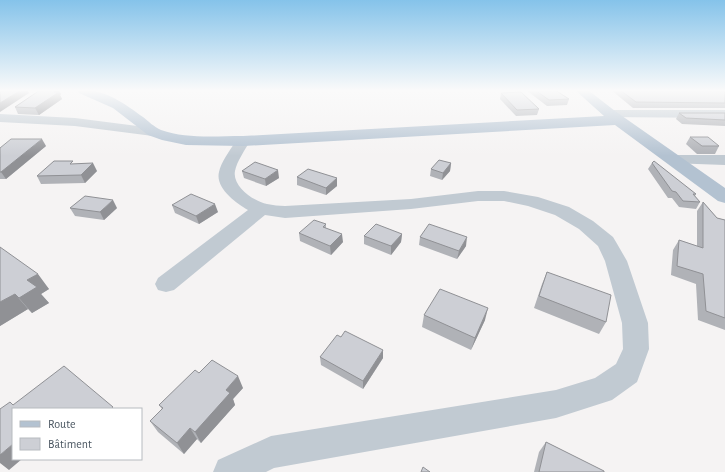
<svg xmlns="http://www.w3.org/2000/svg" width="725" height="472" font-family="'Alegreya Sans',sans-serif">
	<rect width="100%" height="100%" fill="#f5f3f3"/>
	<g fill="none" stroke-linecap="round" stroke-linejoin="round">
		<!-- minor -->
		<g fill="#c1cad2" fill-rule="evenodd">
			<polygon points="610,110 725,110 725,118 605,117 604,114 605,111"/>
			<polygon points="0,114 75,118 153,128 158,129 160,132 158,135 153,136 75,126 0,122"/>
			<path d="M243,137L248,138L250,141C245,150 237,161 235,171C232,186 253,201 267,204C273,205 279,206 285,206L411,199L478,191H504L538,197L569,207L593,221L613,237L616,242L627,261L648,323L649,349L637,382L612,400L556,418L274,468L266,472H213L218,460L271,436L556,390L595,378L616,364L623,349L622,323L605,261L598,246L579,229L555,215L528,206L504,201H478L411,209L285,218L265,215L174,290L166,292L158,290L155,284L158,278L248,210C236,203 215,188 219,172C221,162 230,150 236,141L238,138Z"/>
			<polygon points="674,155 725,155 725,165 669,163 666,160 669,157"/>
		</g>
		<!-- major -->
		<path fill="#b3c2d1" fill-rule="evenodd" d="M77,90C102,87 124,103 143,117C148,121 154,127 161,130C186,139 216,136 243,136L604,116L575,90H588L615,111L725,188V203L718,201L615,125L243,146L186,145L162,140L148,135L113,108L79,93Z"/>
	</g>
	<!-- wall -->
	<g fill="#b0b2b7">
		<polygon points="40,90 58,90 61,94 60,95 62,99 39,115 18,114 15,107"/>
		<polygon points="526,90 555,90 569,99 567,105 547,106"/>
		<polygon points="611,90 725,90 725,108 633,108"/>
		<polygon points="501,93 539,109 537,115 516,116 500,99"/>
		<polygon points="679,113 725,113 725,126 682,124 676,119"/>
		<polygon points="690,137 719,146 715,154 697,154 686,144"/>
		<polygon points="46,146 6,179 0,179 0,148"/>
		<polygon points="451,163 450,171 442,180 430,176 431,169"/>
		<polygon points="652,163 696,194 695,196 700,202 696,209 679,207 672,198 668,198 648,169"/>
		<polygon points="75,164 97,171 85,183 41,184 37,176"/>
		<polygon points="242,171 279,178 266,186 244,178"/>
		<polygon points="297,177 337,178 337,186 326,195 297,185"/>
		<polygon points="703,202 717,218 725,220 725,330 698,320 696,284 671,275 673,250 679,240 697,246 697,211"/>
		<polygon points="172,205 218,212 199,224 175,213"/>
		<polygon points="70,208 117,208 104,220 75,216"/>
		<polygon points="326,224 326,228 343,242 331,255 300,241 299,233"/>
		<polygon points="402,234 401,242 391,255 364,244 364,236"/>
		<polygon points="420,237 466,246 457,259 419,245"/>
		<polygon points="0,247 49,289 41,294 49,303 32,313 28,309 0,326"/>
		<polygon points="547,272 606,322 599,334 534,308 542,284"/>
		<polygon points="424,315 485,320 471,350 422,327"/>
		<polygon points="320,357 383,358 363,389 321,365"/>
		<polygon points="199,373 243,388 233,399 235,405 201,443 197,439 184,454 158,432 150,421 162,409 159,405"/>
		<polygon points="546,442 604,472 534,472 539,452"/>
	</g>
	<!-- shaded-wall -->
	<g fill="#909195">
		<polygon points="21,90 27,90 29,93 0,112 0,103"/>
		<polygon points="56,90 58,90 61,94 60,95 62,99 39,115 35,108"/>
		<polygon points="42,139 46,146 6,179 1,172"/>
		<polygon points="93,163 97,171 85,183 81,175"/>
		<polygon points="451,163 450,171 442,180 443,173"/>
		<polygon points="278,170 279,178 266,186 265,179"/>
		<polygon points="337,178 337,186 326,195 326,188"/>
		<polygon points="113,200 117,208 104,220 100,212"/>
		<polygon points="215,204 218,212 199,224 196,216"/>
		<polygon points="342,234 343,242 331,255 330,246"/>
		<polygon points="402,234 401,242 391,255 391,246"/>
		<polygon points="467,237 466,246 457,259 459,251"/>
		<polygon points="38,274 49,289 41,294 49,303 32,313 19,298 27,280"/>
		<polygon points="15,294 28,309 0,326 0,302"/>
		<polygon points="488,308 485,320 471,350 475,338"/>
		<polygon points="383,350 383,358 363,389 363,381"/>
		<polygon points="238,376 243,388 233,399 235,405 201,443 195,432 226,390"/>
		<polygon points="190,428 197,439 184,454 177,443"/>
		<polygon points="13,444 13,459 22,459 9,470 0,463 0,455"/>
	</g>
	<!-- building -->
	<g fill="#cdcfd5" stroke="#909195">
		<polygon points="0,90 21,90 0,103"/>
		<polygon points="40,90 56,90 54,92 59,92 35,108 15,107"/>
		<polygon points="535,90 555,90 569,99 549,100"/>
		<polygon points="620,90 725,90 725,103 636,102"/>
		<polygon points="521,92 539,109 517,110 501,93"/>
		<polygon points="679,113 725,113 725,120 686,118"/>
		<polygon points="690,137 708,137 719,146 702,146"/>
		<polygon points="11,139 42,139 1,172 0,172 0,148"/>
		<polygon points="439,160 451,163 443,173 431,169"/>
		<polygon points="54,161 73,161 70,164 93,163 81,175 37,176"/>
		<polygon points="654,161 696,194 693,194 700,202 683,201 676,192 672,191 652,163"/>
		<polygon points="255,162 278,170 265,179 242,171"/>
		<polygon points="308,169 337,178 326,188 297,177"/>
		<polygon points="191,194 215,204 196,216 172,205"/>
		<polygon points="85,196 113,200 100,212 70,208"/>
		<polygon points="703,202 717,218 725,220 725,318 706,311 703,274 677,266 679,240 703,248"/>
		<polygon points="314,220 326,224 323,227 342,234 330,246 299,233"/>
		<polygon points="376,224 402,234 391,246 364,236"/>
		<polygon points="429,224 467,237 459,251 420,237"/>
		<polygon points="0,247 38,274 27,280 37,287 19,298 15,294 0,302"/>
		<polygon points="547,272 611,295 606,322 539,296"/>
		<polygon points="440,289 488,308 475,338 424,315"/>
		<polygon points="345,331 383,350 363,381 320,357 337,335 341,337"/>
		<polygon points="212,360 238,376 226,390 230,393 195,432 190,428 177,443 150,421 163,408 159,405 195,370 199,373"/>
		<polygon points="64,366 113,407 111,409 13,409 13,444 0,455 0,409 10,402 13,405"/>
		<polygon points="546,442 604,471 604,472 539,472"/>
		<polygon points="423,467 430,472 421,472"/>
	</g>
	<!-- sky -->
	<linearGradient id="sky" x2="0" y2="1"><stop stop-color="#85c3ea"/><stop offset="0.58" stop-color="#fafafa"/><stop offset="1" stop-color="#fafafa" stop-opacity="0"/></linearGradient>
	<rect width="725" height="156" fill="url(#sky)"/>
	<!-- legend -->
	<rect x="12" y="408" width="130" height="52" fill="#ffffff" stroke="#b7bbc0"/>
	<rect x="20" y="421" width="20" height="6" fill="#b3c2d1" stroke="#b7bbc0"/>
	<text x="48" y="428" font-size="12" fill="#4a5661">Route</text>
	<rect x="20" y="438" width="20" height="12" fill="#cdcfd5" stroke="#b7bbc0"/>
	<text x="48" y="448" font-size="12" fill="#4a5661">Bâtiment</text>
</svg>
